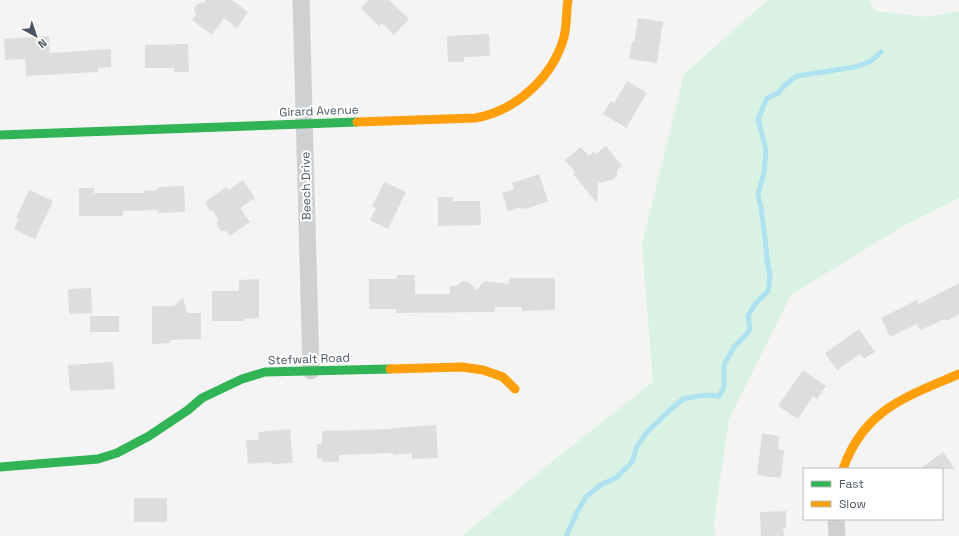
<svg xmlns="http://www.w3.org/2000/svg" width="959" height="536" font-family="'Space Grotesk',sans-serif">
	<rect width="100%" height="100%" fill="#f4f4f4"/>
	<!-- green -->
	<polygon fill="#d9f2e3" points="768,0 869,0 874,11 928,17 959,11 959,198 903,226 791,295 729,419 714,522 715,536 462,536 554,460 653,382 642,244 684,74"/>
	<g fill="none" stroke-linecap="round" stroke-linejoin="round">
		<!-- stream -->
		<polyline stroke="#aee2f0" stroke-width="5" points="566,536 577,512 586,497 600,485 616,478 632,462 637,446 648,431 671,409 683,399 704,395 719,396 724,387 724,365 734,347 744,337 750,329 748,316 755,304 768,291 770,276 767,259 765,238 761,208 758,194 764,173 766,150 758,119 767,98 778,93 785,85 797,76 855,67 871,61 881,52"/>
	</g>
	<!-- building -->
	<g fill="#ddddde">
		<polygon points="206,0 232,0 248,12 237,28 224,18 212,35 192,20 196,14 194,9 197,4 205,2"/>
		<polygon points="369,0 389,0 409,19 394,35 382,23 379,26 361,8"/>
		<polygon points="638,18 663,22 657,63 629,59 632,41 634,43"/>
		<polygon points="489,34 490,56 464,57 464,62 448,62 447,36"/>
		<polygon points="49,36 50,53 111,49 111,67 98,68 98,72 26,76 25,59 5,60 4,39"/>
		<polygon points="188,44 189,72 174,72 174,68 145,68 145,45"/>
		<polygon points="627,81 647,93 626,128 603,114 611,101 614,103"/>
		<polygon points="606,146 622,166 617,170 617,176 612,180 598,183 597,203 573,174 575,172 565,160 581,147 589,156 594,151 596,154"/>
		<polygon points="539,174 548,201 526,209 525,208 522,209 521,207 508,211 502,193 514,189 512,183"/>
		<polygon points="243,180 255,198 240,208 250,222 230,236 226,231 221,231 217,225 218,219 213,211 209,210 205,202 226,187 229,190"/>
		<polygon points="384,182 406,192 388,229 370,220 376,208 372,206"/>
		<polygon points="184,186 185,212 158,213 158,210 123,211 123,216 79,216 79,188 94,188 94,193 144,193 144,191 158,190 158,187"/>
		<polygon points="29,190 53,201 35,239 14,229 19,219 16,218"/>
		<polygon points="438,197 453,197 453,201 480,201 481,225 438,226"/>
		<polygon points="397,275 415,275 415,294 450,294 450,286 456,286 463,281 467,281 477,290 484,281 509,284 509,278 555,278 555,310 522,311 521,307 495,307 495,312 396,313 396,309 369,309 369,279 397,279"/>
		<polygon points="259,279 259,318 244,319 244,321 212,321 212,291 239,291 239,280"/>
		<polygon points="959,283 959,314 946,321 945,319 920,330 917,324 890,337 881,318 917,300 919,304"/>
		<polygon points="91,288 92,313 69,314 68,289"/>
		<polygon points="183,298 187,313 201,313 201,339 170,340 170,343 152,344 152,306 174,306"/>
		<rect x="90" y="316" width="29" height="16"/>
		<polygon points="859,329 875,352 864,359 860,354 837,370 825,353"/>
		<polygon points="113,362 115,389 70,391 68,365"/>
		<polygon points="803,370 826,386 817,399 813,396 798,419 778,406"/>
		<polygon points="436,425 438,458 412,459 412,453 393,455 393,453 339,455 339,462 322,462 322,459 317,459 317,444 322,444 322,431 392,429 392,428"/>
		<polygon points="290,429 293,463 272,464 272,462 248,464 246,440 259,440 258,432"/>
		<polygon points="762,433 779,436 778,449 784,450 781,478 757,475"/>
		<polygon points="943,452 955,469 920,469"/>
		<rect x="134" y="498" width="33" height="24"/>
		<polygon points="786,511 786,528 783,528 784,536 761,536 760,512"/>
	</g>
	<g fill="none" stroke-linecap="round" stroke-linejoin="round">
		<!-- street -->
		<g stroke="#ced0d2" stroke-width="17">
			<polyline points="301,0 311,371"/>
			<polyline points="836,519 837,536"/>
		</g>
		<!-- fast -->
		<g stroke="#30b455" stroke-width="9">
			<polyline points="0,135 357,122"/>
			<polyline points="0,467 98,459 117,453 149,436 188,410 202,398 242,379 265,372 390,369"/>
		</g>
		<!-- slow -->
		<g stroke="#ff9f0a" stroke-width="9">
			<path d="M357,122L475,118C516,111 553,77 564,37C567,25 566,12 568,0"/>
			<polyline points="390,369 462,367 483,370 503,377 515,389"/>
			<path d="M843,469C864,409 906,397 959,374"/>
		</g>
	</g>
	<g text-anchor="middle" stroke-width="4" stroke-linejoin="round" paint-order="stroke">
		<!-- street labels -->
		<g font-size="12" fill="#4a5661" stroke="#fff">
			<text transform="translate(319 111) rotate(-2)" y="4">Girard Avenue</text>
			<text transform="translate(306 186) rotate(-91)" y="4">Beech Drive</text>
			<text transform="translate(309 359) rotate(-2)" y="4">Stefwalt Road</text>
		</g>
	</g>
	<!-- legend -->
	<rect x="803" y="468" width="140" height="52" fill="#ffffff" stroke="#b7bbc0"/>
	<rect x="811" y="481" width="20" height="6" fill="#30b455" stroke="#b7bbc0"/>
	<text x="839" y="488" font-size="12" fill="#4a5661">Fast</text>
	<rect x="811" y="501" width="20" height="6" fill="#ff9f0a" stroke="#b7bbc0"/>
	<text x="839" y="508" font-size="12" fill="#4a5661">Slow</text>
	<!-- north arrow -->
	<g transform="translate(36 36) rotate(140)" stroke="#ffffff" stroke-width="3" paint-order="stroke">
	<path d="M0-3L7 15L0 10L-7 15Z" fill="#4a5661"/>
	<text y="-6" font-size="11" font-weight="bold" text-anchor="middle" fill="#4a5661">N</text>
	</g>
</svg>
